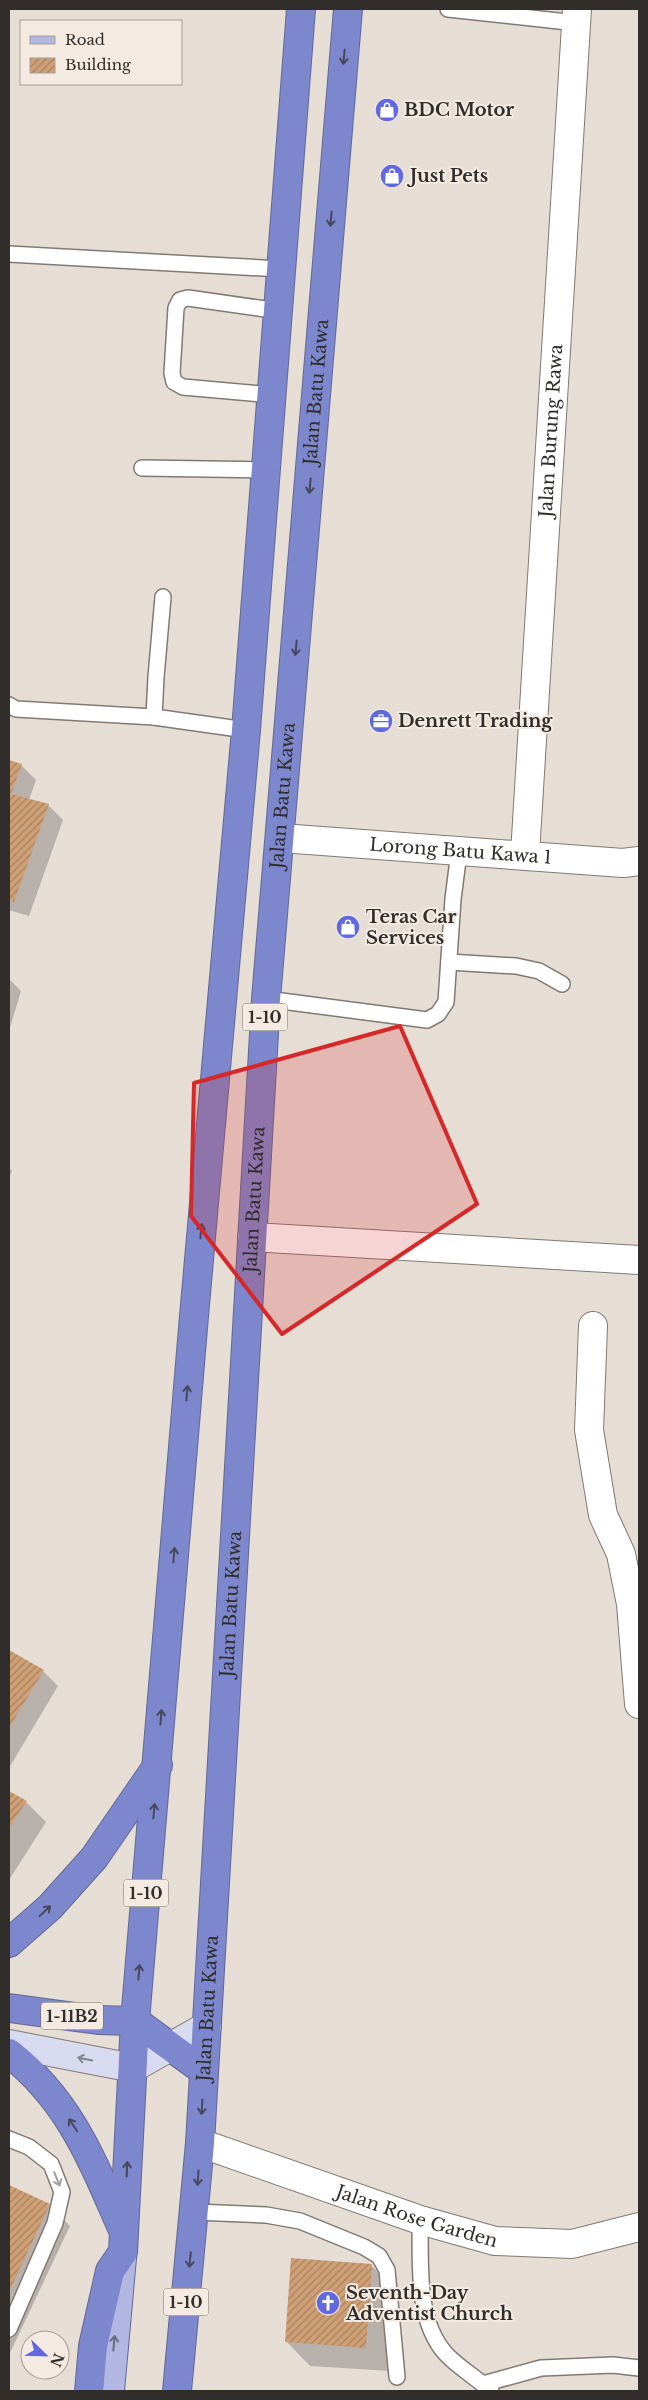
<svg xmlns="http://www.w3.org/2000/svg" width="648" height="2400" font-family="'Libre Baskerville',serif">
	<defs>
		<pattern id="building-hatch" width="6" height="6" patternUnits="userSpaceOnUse" patternTransform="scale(1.25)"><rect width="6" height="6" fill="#cf9f75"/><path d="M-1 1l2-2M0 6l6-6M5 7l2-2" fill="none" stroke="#a88260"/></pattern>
	</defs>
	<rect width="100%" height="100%" fill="#e6ddd5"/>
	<!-- shadow -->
	<g fill="#0003">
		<polygon points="9,761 21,765 36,780 29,800 48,805 63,820 29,916 9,910"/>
		<polygon points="9,979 21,991 9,1031"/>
		<polygon points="9,1168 12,1171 9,1178"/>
		<polygon points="9,1652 43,1671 58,1686 9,1768"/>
		<polygon points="9,1793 26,1802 46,1822 9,1880"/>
		<polygon points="9,2186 49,2205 70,2226 9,2355"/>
		<polygon points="372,2266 396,2290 390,2371 310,2366 286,2341"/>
	</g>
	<!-- building -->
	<g fill="url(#building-hatch)">
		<polygon points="9,760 22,764 11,794 49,804 14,902 9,900"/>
		<polygon points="9,1650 44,1670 9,1728"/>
		<polygon points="9,1791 27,1801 9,1828"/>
		<polygon points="9,2185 50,2204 9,2292"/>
		<polygon points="291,2258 372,2264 366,2348 285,2342"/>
	</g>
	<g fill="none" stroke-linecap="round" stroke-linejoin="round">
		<!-- lane casing -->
		<g stroke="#827972" stroke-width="18">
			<g id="lane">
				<polyline points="448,9 577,23"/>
				<polyline points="9,254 281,269"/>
				<polyline points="272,395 183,387 174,382 172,373 176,308 180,300 188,298 279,311"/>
				<polyline points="142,468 266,470"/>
				<polyline points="163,597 156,677 154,717 246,730"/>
				<polyline points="9,705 16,709 154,717"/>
				<polyline points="449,962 516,966 539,971 562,984"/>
				<polyline points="266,999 427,1020 438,1014 446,1002 453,899 459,852"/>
				<polyline points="9,2139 29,2147 51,2164 62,2192 55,2223 9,2329"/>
				<polyline points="195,2212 266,2215 300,2221 364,2247 379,2256 387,2270 397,2377"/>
				<path d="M420,2220C421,2262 415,2320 446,2354C459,2368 477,2378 491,2391"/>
				<polyline points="483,2384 541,2368 613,2365 639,2368"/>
			</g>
		</g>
		<!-- street casing -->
		<g stroke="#827972" stroke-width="30">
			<g id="street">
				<path id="s1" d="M281,838L623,863L639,861"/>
				<path id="s2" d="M525,854L577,9"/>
				<polyline points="252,1237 639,1260"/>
				<polyline points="593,1326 589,1430 603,1515 621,1554 631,1604 639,1704"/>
				<path id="s3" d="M200,2143L420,2220L495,2241L572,2244L639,2227"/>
			</g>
		</g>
		<!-- secondary casing -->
		<g stroke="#827972" stroke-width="30">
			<polyline id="secondary" points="9,2044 133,2068 207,2026"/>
		</g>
		<!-- primary casing -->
		<g stroke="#626894" stroke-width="30">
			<polyline id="primary" points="110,2391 122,2258"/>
		</g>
		<!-- highway casing -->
		<g stroke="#626894" stroke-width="30">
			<g id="highway">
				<polyline points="9,1943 50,1907 94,1858 158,1765"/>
				<polyline points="9,2008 98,2020 135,2021"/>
				<polyline points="135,2021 204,2071"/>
				<path d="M9,2053C70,2101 92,2160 122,2228"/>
				<polyline points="89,2391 93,2346 110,2271 123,2252 135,2021 194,1316 246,730 301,9"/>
				<path id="s4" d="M177,2391L200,2143L266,999L348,9"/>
			</g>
		</g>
		<!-- lane -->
		<use href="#lane" stroke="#fff" stroke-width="15"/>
		<!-- street -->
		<use href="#street" stroke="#fff" stroke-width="28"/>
		<!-- secondary -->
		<use href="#secondary" stroke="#d8dbf0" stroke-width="28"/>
		<!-- primary -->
		<use href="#primary" stroke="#b1b7e1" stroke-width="28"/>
		<!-- highway -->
		<use href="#highway" stroke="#7d87cd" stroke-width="28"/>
	</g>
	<!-- one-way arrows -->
	<defs><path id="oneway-shaft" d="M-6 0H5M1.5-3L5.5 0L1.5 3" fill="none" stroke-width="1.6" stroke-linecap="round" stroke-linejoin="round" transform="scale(1.25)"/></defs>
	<g stroke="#47485b">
		<use href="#oneway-shaft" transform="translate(344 57) rotate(95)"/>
		<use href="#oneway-shaft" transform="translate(331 219) rotate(95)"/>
		<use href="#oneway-shaft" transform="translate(310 486) rotate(95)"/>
		<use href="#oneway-shaft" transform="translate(296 648) rotate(95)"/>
		<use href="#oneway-shaft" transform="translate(201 1231) rotate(-85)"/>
		<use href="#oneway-shaft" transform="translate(187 1393) rotate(-85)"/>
		<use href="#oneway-shaft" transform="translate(174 1555) rotate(-85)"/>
		<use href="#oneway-shaft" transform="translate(161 1717) rotate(-86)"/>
		<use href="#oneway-shaft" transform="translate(154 1811) rotate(-85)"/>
		<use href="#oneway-shaft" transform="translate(45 1911) rotate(-43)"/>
		<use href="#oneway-shaft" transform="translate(139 1972) rotate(-85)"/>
		<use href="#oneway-shaft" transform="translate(202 2107) rotate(93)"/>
		<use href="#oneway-shaft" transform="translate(73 2125) rotate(-123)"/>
		<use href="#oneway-shaft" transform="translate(127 2169) rotate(-87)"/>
		<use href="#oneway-shaft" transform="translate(198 2178) rotate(94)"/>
		<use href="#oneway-shaft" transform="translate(190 2260) rotate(96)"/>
	</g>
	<use stroke="#84848d" href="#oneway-shaft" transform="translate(85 2059) rotate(-169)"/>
	<use stroke="#a2a09f" href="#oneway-shaft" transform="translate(57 2179) rotate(68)"/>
	<use stroke="#6a6b7c" href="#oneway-shaft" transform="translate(114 2343) rotate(-85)"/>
	<!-- marked area -->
	<path fill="#d62828" fill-opacity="0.2" stroke="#d62828" stroke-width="4" stroke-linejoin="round" d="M400,1026L477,1204L282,1334L191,1216L194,1083Z"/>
	<!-- icons -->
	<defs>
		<g id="shop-disc" transform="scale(1.25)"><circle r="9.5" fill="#6169e2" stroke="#f4eae2"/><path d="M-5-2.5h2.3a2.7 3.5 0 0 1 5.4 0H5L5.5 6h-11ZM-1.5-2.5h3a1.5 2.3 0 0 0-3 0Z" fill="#fff"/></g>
		<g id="office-disc" transform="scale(1.25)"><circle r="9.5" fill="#6169e2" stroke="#f4eae2"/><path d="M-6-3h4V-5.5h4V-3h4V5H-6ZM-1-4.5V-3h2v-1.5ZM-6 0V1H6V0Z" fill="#fff"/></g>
		<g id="church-disc" transform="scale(1.25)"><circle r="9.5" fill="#6169e2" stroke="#f4eae2"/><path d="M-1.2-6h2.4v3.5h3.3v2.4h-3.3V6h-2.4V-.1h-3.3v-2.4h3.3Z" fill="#fff"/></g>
	</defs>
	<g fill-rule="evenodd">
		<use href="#shop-disc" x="387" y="110"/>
		<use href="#shop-disc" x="392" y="176"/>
		<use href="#office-disc" x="381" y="721"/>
		<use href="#shop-disc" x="348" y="927"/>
		<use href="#church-disc" x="328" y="2303"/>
	</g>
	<g text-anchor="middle" stroke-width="4" stroke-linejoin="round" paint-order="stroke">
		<!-- shield labels -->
		<g fill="#f4eae2" stroke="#6b6661" stroke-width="1">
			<rect x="242.5" y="1003.5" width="45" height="27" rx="4"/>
			<rect x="123.5" y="1879.5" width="45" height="27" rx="4"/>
			<rect x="41" y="2002.5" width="62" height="27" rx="4"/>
			<rect x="163.5" y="2288.5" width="45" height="27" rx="4"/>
		</g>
		<g font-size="16" font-weight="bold" fill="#302d2a">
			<text x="265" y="1023">1-10</text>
			<text x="146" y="1899">1-10</text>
			<text x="72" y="2022">1-11B2</text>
			<text x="186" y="2308">1-10</text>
		</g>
		<!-- poi labels -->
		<g font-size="18" font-weight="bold" fill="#302d2a" stroke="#f4eae2" text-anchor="start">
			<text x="404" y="116">BDC Motor</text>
			<text x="410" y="182">Just Pets</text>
			<text x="398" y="727">Denrett Trading</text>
			<text x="366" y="923">Teras Car<tspan x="366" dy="21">Services</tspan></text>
			<text x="346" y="2299">Seventh-Day<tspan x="346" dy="21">Adventist Church</tspan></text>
		</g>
		<!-- street labels -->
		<g font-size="18" fill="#302d2a" stroke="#f4eae2">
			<text dy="6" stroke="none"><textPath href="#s4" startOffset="2004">Jalan Batu Kawa</textPath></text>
			<text dy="6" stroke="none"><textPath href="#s2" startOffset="424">Jalan Burung Rawa</textPath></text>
			<text dy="6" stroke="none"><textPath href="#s4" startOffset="1599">Jalan Batu Kawa</textPath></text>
			<text dy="6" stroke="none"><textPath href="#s1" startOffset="180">Lorong Batu Kawa 1</textPath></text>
			<text dy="6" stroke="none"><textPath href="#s4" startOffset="1194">Jalan Batu Kawa</textPath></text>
			<text dy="6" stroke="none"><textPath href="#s4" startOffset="789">Jalan Batu Kawa</textPath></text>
			<text dy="6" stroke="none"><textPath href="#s4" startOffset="384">Jalan Batu Kawa</textPath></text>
			<text dy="6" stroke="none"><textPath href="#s3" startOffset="229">Jalan Rose Garden</textPath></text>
		</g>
	</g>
	<!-- border -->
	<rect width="648" height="2400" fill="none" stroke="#302d2a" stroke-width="20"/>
	<!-- legend -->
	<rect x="20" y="20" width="162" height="65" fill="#f4eae2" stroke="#a69e98"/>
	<rect x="30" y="36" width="25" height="8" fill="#b1b7e1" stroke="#a69e98"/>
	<text x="65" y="45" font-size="15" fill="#302d2a">Road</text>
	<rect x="30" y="58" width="25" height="15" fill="url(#building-hatch)" stroke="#a69e98"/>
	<text x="65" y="70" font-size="15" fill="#302d2a">Building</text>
	<!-- north arrow -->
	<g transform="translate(45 2355) rotate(113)"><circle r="24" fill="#f4eae2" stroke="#a69e98"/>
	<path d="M0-4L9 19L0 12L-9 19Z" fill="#6169e2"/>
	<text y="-8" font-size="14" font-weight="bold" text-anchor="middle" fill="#302d2a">N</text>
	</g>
</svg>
